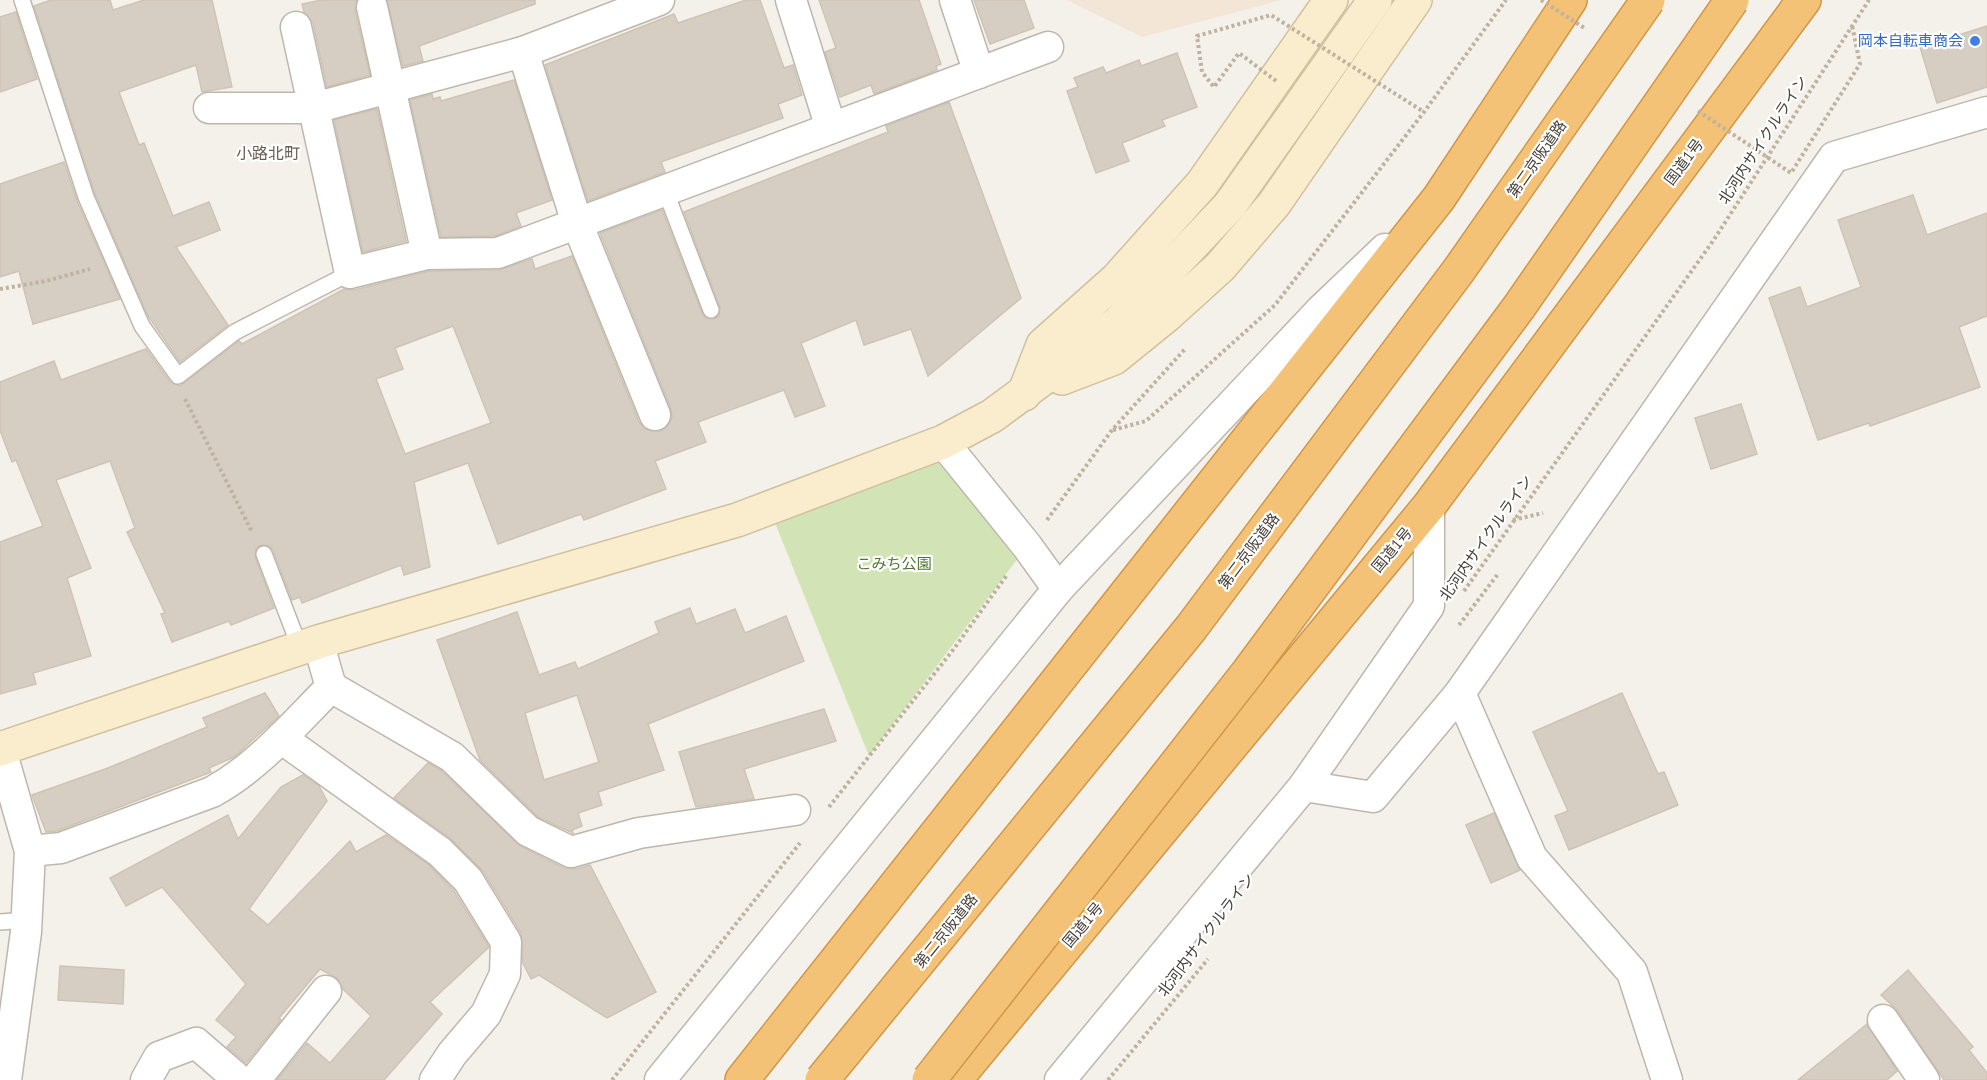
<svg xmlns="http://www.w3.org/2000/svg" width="1987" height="1080" font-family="'PT Sans','Noto Sans JP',sans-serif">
	<rect width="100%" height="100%" fill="#f4f0ea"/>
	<!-- commercial -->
	<polygon fill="#f3e6d7" points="1067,0 1281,0 1142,37"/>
	<!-- green -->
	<polygon fill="#d2e4b6" points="943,442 1027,546 869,756 769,508"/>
	<!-- building -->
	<g fill="#d7cec3" stroke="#cfc3b4" stroke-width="1.5" fill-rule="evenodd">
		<polygon points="51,0 110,0 113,10 144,0 212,0 232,87 202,92 196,65 119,92 139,145 144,143 173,216 209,202 220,230 176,247 228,325 180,362 148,316 95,194 34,6"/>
		<polygon points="322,0 357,0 355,11 370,75 327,87 313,23 304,12 302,4"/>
		<polygon points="387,0 535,0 535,4 419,46 423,61 403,66"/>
		<polygon points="746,0 760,0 784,68 793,65 802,95 778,104 783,118 661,162 665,172 588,201 545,65 674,14 678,23"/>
		<polygon points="819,0 919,0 941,64 936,66 937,70 874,94 871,85 840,97 825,52 836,48"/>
		<polygon points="974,0 1024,0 1034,28 990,44"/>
		<polygon points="16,12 37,79 0,92 0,17"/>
		<polygon points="1987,26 1987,87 1937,103 1920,47"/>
		<polygon points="1177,53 1197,107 1162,120 1165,126 1122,143 1129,161 1096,173 1067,91 1078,87 1074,78 1103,67 1106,73 1139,60 1141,66"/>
		<polygon points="514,80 552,200 516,213 521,226 495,236 441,237 410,100 432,94 433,99 440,97 441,101"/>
		<path d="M949,102L1021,298L928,376L911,329L864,345L856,320L801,343L825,406L795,417L784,390L698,422L706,442L655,461L666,489L584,520L581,514L498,544L468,463L414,482L430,567L404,575L401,565L302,603L300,597L292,600L273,550L270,546L261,545L256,548L255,557L274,608L231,625L229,621L172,642L161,614L165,613L127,532L135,528L110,461L56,480L91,568L67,578L91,656L33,673L36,684L0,694V542L43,526L16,460L12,462L0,430V382L54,361L61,380L146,349L170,382L180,386L239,341L242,344L344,289L354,290L429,271L499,270L532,259L535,269L572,256L639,422L645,429L661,431L669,425L672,417L671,409L600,233L662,210L702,313L705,318L714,319L719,316L720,307L684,212L888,132L886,126ZM453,326L491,423L405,454L376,379L403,369L395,348Z"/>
		<polygon points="377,109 406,241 363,252 334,120"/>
		<polygon points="64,162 77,201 120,299 33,324 19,271 0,277 0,184"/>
		<polygon points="1913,195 1927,235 1987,213 1987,316 1959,327 1980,387 1870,426 1869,423 1818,440 1769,298 1800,287 1807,307 1861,287 1838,220"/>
		<polygon points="1741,404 1757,454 1711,469 1695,418"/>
		<path d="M690,608L696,624L735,609L745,633L786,616L804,661L648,724L664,770L598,792L602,805L578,813L582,826L572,830L573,833L538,817L480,760L437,640L517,612L539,675L575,662L578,669L659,633L655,622ZM577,695L599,762L544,780L525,713Z"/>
		<polygon points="265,693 279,716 234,757 209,768 211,772 57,831 46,832 32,795 108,768 207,727 203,718"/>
		<polygon points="1622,693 1658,774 1664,772 1678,805 1569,850 1555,816 1568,811 1533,732"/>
		<polygon points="824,709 836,741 744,769 754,799 696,807 679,752"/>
		<polygon points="428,763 442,771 520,846 564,868 576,869 590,865 656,992 607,1018 539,975 531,979 523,963 521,933 483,871 450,838 394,798"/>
		<polygon points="303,775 319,786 327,801 249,909 268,925 350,841 356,852 386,835 429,865 454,891 489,947 430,1002 442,1014 384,1080 277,1080 307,1043 330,1063 371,1016 343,989 337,978 320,969 279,1018 281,1020 246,1063 227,1047 236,1037 216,1020 246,984 162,887 126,906 110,878 228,815 238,839 281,787"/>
		<polygon points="1494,813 1520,870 1491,883 1466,825"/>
		<polygon points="60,966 124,970 123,1004 58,1000"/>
		<polygon points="1908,970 1973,1047 1969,1050 1987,1073 1987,1080 1944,1080 1897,1010 1881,995"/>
		<polygon points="1867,1024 1897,1071 1887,1080 1798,1080"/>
	</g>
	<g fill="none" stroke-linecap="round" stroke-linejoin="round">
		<!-- lane casing -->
		<g stroke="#beb7ad" stroke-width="18">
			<g id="lane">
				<polyline points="22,0 86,197 142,326 178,376 235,332 350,273"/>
				<polyline points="665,190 711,310"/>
				<polyline points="264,554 300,648"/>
				<polyline points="0,922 27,920"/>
			</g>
		</g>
		<!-- street casing -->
		<g stroke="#beb7ad" stroke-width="33">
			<g id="street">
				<polyline points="791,0 831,128"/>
				<polyline points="955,0 979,73"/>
				<polyline points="372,7 427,254"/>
				<polyline points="296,27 350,273 427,254 498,253 1048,47"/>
				<polyline points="523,52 577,223 655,415"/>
				<polyline points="209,108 314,108 523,52 659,0"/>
				<polyline points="943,442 1027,546 1058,589"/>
				<polyline points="331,687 452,757 528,831 571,852 639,833 795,810"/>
				<polyline points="1460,693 1532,858 1632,972 1667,1080"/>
				<polyline points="281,738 440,852 468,880 506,942 505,974 486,1014 452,1054 435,1080"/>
				<polyline points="0,747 30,851 26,932 6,1080"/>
				<polyline points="1304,786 1373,797 1460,693 1834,157 1987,112"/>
				<path d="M30,851L61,848L212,792C258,767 294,724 331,687L318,642"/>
				<polyline points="1883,1020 1924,1080"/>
				<polyline points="146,1080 159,1057 196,1043 239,1080"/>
				<polyline points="255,1080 326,991"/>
				<polyline points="660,1080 1058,589 1321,310 1385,249"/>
				<polyline points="1060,1080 1304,786 1429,606 1429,506"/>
			</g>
		</g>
		<!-- secondary casing -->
		<g stroke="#d0c09d" stroke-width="36">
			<g id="secondary">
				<polyline points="1062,378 1114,358 1167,315 1220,267 1274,204 1415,0"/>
				<polyline points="1024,394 1043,345 1117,279 1202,184 1331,0"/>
				<polyline points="0,749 318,642 737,520 943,442 992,416 1118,323 1230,205 1375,0"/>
			</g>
		</g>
		<!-- highway casing -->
		<g stroke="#d19746" stroke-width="36">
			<g id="highway">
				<polyline points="742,1080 1439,198 1570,0"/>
				<polyline points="955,1080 1429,506 1804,0"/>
			</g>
		</g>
		<!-- path -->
		<g stroke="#bfb29f" stroke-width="4" stroke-dasharray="3 3" stroke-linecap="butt">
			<polyline points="0,289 46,281 90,269"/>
			<polyline points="185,399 252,532"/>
			<polyline points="1113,430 1146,421 1275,305 1424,112 1506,0"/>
			<polyline points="1047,520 1112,430 1185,349"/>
			<polyline points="1513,520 1543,513"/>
			<polyline points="1464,591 1713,241 1869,0"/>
			<polyline points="1459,625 1498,574"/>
			<polyline points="829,807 953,650 1007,575"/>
			<polyline points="612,1080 800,843"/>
			<polyline points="1108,1080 1208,959"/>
		</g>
		<!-- lane -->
		<use href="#lane" stroke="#fff" stroke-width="15"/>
		<!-- street -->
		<use href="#street" stroke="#fff" stroke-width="30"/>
		<!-- secondary -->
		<use href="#secondary" stroke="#faedcd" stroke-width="33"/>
		<!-- highway -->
		<use href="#highway" stroke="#f3c276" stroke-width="33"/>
		<!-- highway-bridge casing -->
		<g stroke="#d19746" stroke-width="36" stroke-linecap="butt">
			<g id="highway-bridge">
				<polyline points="822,1080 1191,628 1459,270 1648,0"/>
				<polyline points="929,1080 1249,671 1519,307 1732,0"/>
			</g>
		</g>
		<!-- path-bridge -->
		<g stroke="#bfb29f" stroke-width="4" stroke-dasharray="3 3" stroke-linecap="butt">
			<polyline points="1541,0 1586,29"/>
			<polyline points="1276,81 1239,53 1214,87 1202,72 1197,36 1271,15 1424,112"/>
			<polyline points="1698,111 1791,173 1860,64 1852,25"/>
		</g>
		<!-- highway-bridge -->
		<use href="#highway-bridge" stroke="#f3c276" stroke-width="33"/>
	</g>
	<!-- markers -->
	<circle fill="#3f7fe0" stroke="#fff" stroke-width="2" cx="1975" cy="41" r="6"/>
	<g text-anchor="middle" stroke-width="4.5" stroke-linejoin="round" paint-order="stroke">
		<!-- shop labels -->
		<g font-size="15" fill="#366cbe" stroke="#fff" text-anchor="end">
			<text x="1963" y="46">岡本自転車商会</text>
		</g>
		<!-- street labels -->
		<g font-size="15" fill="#474038" stroke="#fff">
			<text transform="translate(1763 140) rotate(-57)" y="5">北河内サイクルライン</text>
			<text transform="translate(1537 159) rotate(-55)" y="5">第二京阪道路</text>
			<text transform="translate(1684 162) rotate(-53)" y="5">国道1号</text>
			<text transform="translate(1486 538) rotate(-55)" y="5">北河内サイクルライン</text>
			<text transform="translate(1392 550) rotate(-50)" y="5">国道1号</text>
			<text transform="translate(1249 551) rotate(-53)" y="5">第二京阪道路</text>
			<text transform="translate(1083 925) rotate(-50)" y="5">国道1号</text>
			<text transform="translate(946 931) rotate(-51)" y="5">第二京阪道路</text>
			<text transform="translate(1206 935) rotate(-53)" y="5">北河内サイクルライン</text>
		</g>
		<!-- park labels -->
		<g font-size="15" fill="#4e7530" stroke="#fff">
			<text x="894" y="569">こみち公園</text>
		</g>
		<!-- neighbourhood labels -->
		<g font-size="16" fill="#695e50" stroke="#fff">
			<text x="268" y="159">小路北町</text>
		</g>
	</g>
</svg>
